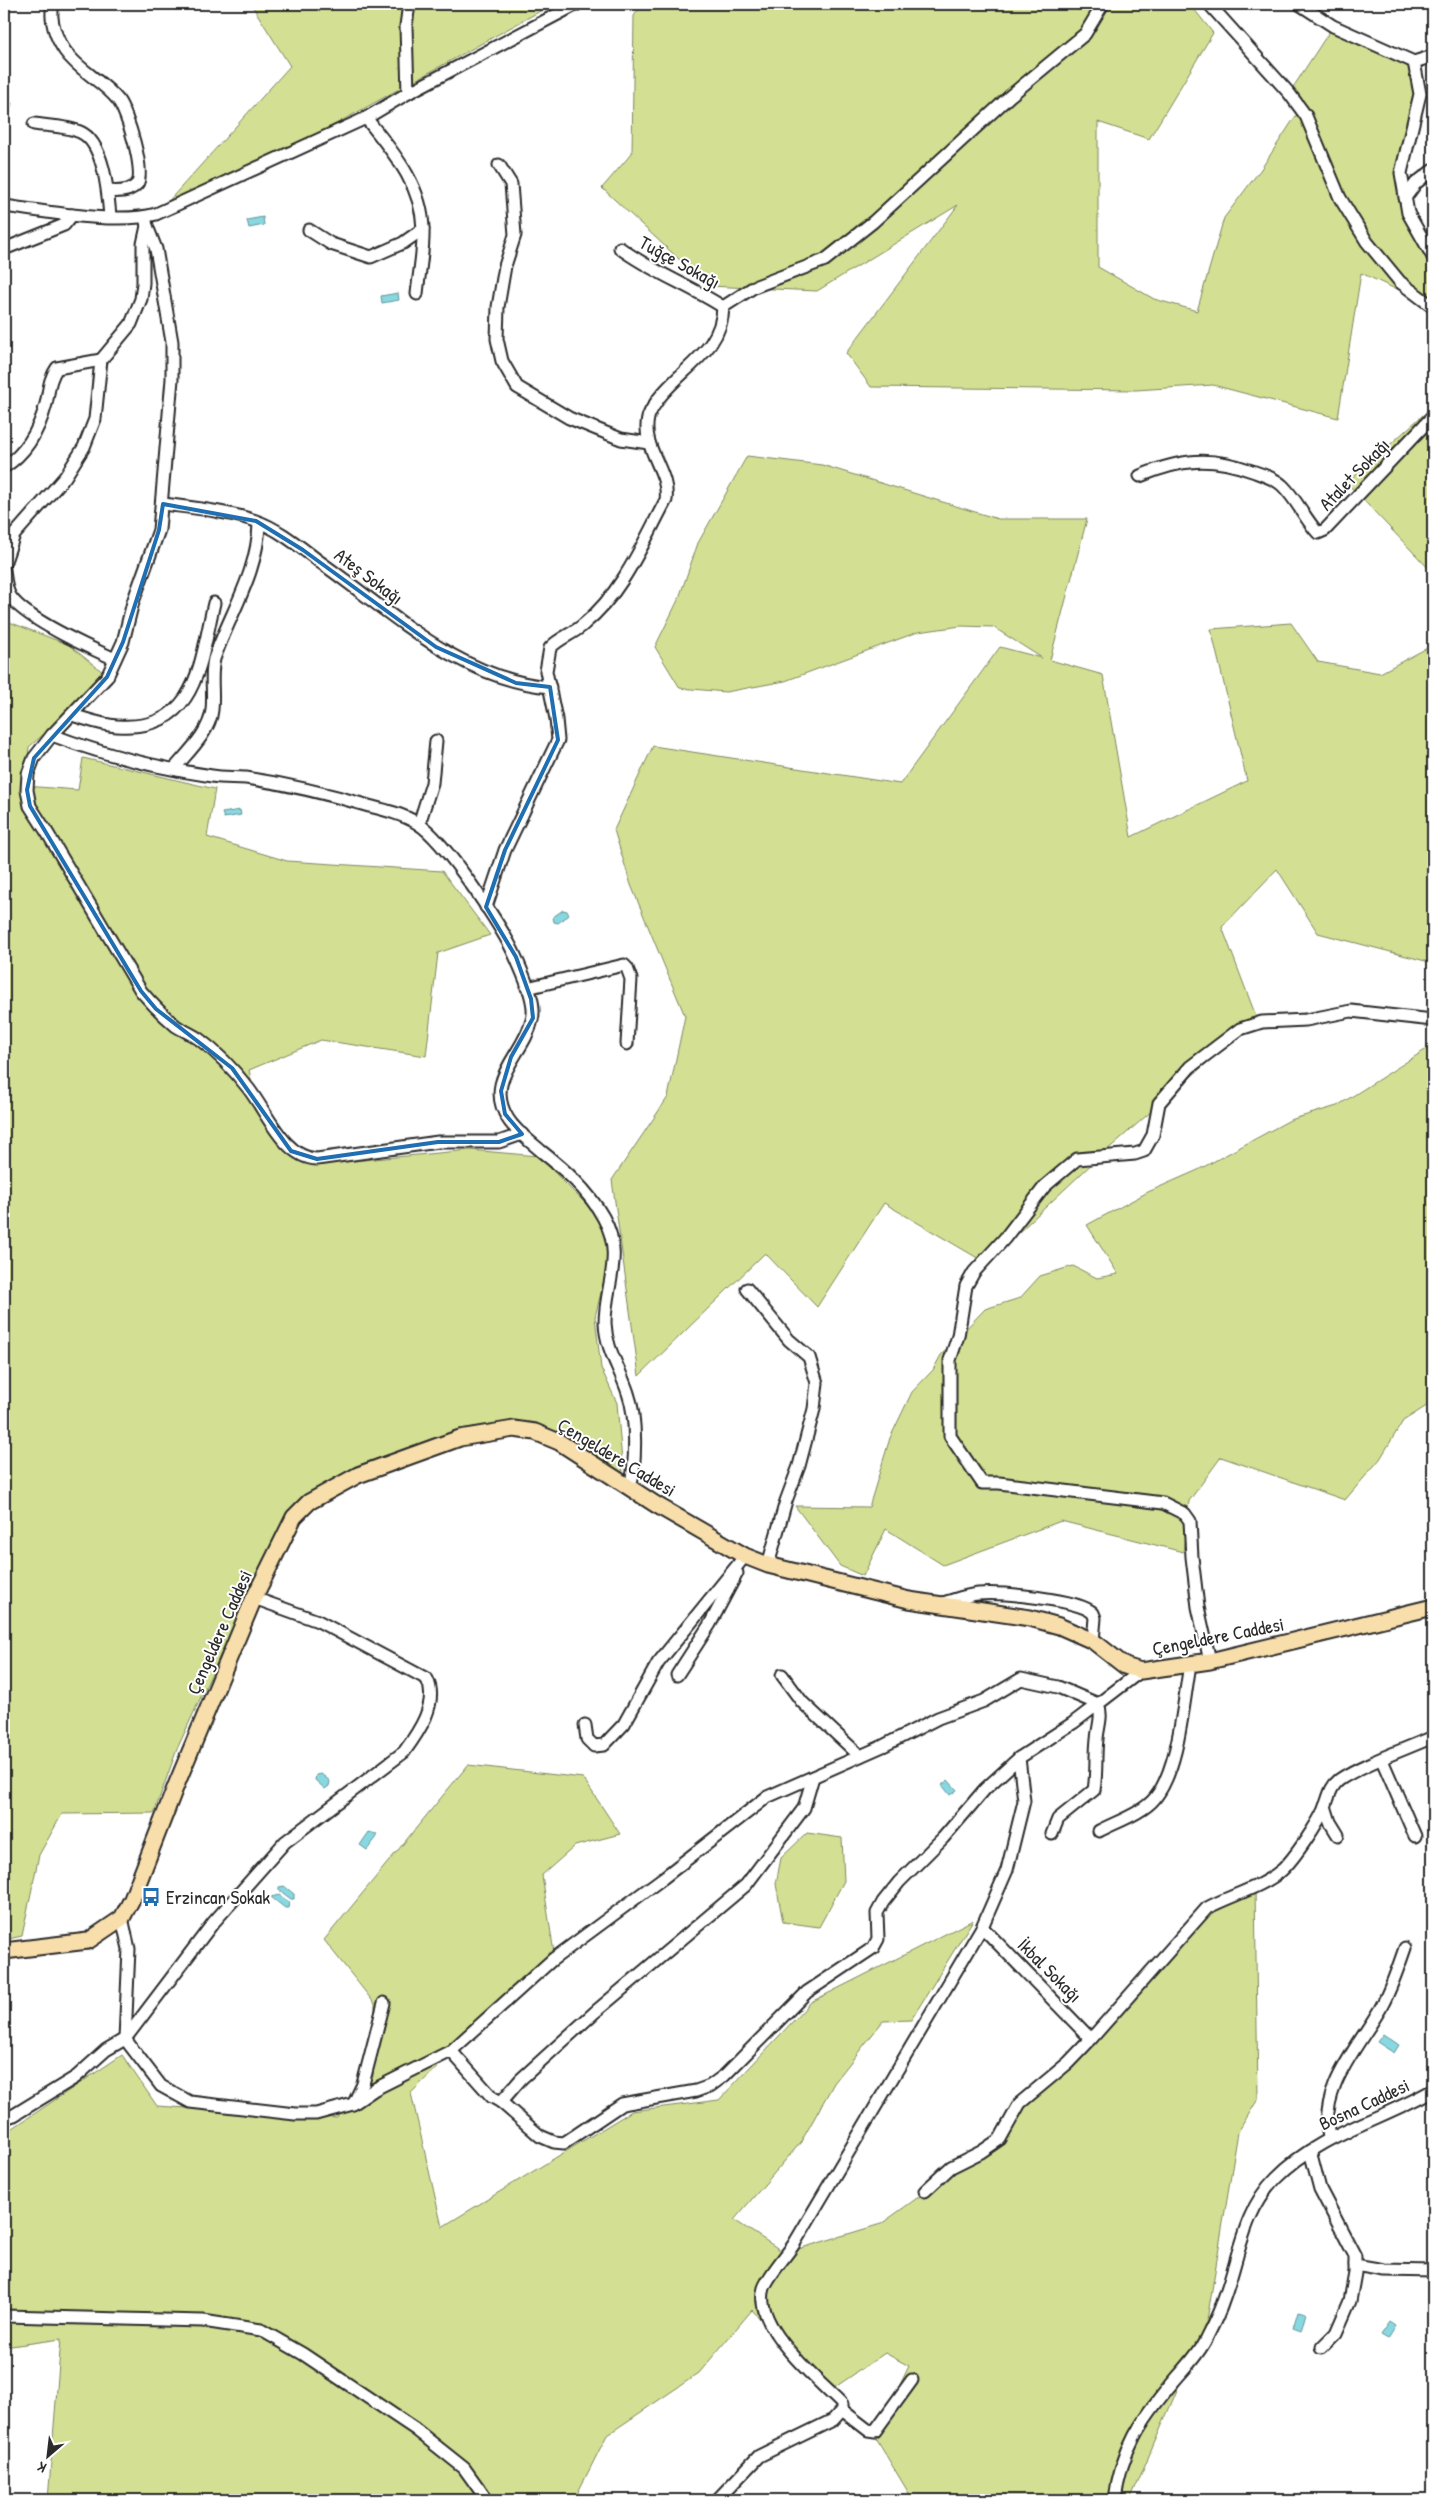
<svg xmlns="http://www.w3.org/2000/svg" width="1437" height="2504" font-family="'Patrick Hand',sans-serif">
	<rect width="100%" height="100%" fill="#fff"/>
	<filter id="ink" filterUnits="userSpaceOnUse"><feTurbulence type="fractalNoise" baseFrequency=".02" numOctaves="2"/><feDisplacementMap in="SourceGraphic" scale="10" xChannelSelector="R" yChannelSelector="G"/><feConvolveMatrix kernelMatrix="1 2 1 2 8 2 1 2 1" color-interpolation-filters="sRGB"/></filter>
	<g filter="url(#ink)">
		<!-- green -->
		<g fill="#d3e093" stroke="#7f865f">
			<polygon points="251,4 553,4 173,214 165,205 290,66"/>
			<polygon points="642,4 1190,4 1213,33 1149,139 1098,122 1098,267 1154,299 1197,311 1224,218 1261,169 1297,114 1290,92 1333,26 1414,62 1420,94 1410,127 1397,195 1433,257 1433,300 1391,287 1361,273 1338,418 1213,385 1136,390 871,387 846,353 958,205 817,291 708,286 602,188 632,153 634,16"/>
			<polygon points="1433,406 1433,573 1347,483"/>
			<polygon points="747,456 822,465 998,519 1087,519 1050,660 1103,675 1131,837 1247,781 1211,629 1291,623 1318,662 1380,673 1433,645 1433,963 1318,933 1277,869 1222,927 1257,1019 1097,1159 986,1263 884,1203 817,1307 765,1253 639,1376 612,1180 668,1097 685,1016 631,885 614,830 653,746 900,784 1000,647 1042,658 993,627 961,626 918,632 785,681 726,692 680,688 655,647 679,598 698,543"/>
			<polygon points="4,620 69,645 109,677 29,747 25,786 78,790 83,758 215,789 207,837 287,861 442,871 490,935 438,953 426,1056 321,1040 249,1070 256,1102 296,1156 311,1165 470,1150 538,1156 601,1219 610,1256 595,1317 601,1368 617,1403 623,1473 569,1440 517,1422 459,1429 356,1466 308,1493 293,1508 276,1534 177,1749 154,1813 62,1814 39,1855 22,1936 4,1940"/>
			<polygon points="1433,1045 1433,1402 1403,1421 1380,1459 1345,1500 1221,1457 1189,1501 1183,1552 1061,1521 943,1565 886,1529 863,1576 840,1566 795,1506 869,1507 890,1438 912,1392 933,1370 941,1355 985,1309 1020,1298 1040,1276 1073,1266 1097,1278 1118,1274 1087,1225 1148,1192 1198,1170 1290,1120 1337,1106"/>
			<polygon points="468,1765 583,1778 620,1834 575,1846 542,1875 554,1953 411,2093 442,2227 632,2111 719,2100 811,2002 973,1920 911,2020 883,2021 834,2083 801,2142 734,2220 785,2253 881,2224 988,2147 1205,1914 1255,1886 1258,2099 1238,2132 1207,2320 1130,2500 913,2500 875,2437 909,2366 885,2353 828,2392 752,2310 699,2373 607,2435 574,2500 48,2500 61,2339 4,2347 4,2134 122,2055 157,2106 337,2118 373,2077 375,2004 324,1940"/>
			<polygon points="807,1833 842,1838 844,1881 819,1927 783,1922 776,1884 781,1858"/>
		</g>
		<!-- water -->
		<g fill="#88d8e1" stroke="#639398">
			<polygon points="4,101 12,103 8,119 4,118"/>
			<polygon points="263,217 264,225 249,228 247,220"/>
			<polygon points="398,293 399,300 382,303 381,296"/>
			<polygon points="240,810 241,815 224,818 222,813"/>
			<polygon points="563,910 567,911 569,915 558,923 554,922 553,917"/>
			<polygon points="321,1774 330,1781 329,1786 325,1789 315,1780 316,1775"/>
			<polygon points="948,1780 957,1790 950,1795 942,1785"/>
			<polygon points="369,1832 376,1834 377,1837 367,1850 360,1845"/>
			<polygon points="284,1886 294,1894 294,1899 291,1899 279,1890 279,1887"/>
			<polygon points="279,1895 289,1902 288,1908 285,1908 271,1897"/>
			<polygon points="1383,2034 1399,2045 1394,2053 1377,2042"/>
			<polygon points="1298,2311 1306,2313 1301,2331 1293,2328"/>
			<polygon points="1389,2322 1395,2326 1387,2339 1380,2335"/>
		</g>
		<g fill="none" stroke-linecap="round" stroke-linejoin="round">
			<!-- minor casing -->
			<g stroke="#2b2b2b" stroke-width="15">
				<g id="minor">
					<path d="M53,4C49,20 56,38 65,51C79,71 103,81 118,100C127,112 146,173 137,184C130,192 117,192 108,191"/>
					<polyline points="1209,4 1289,93 1306,116 1340,198 1367,242 1400,282 1433,307"/>
					<polyline points="1299,4 1333,26 1414,62 1433,56"/>
					<polyline points="1414,62 1420,94 1401,173 1408,213 1433,257"/>
					<polyline points="408,93 406,26 409,4"/>
					<path d="M366,118C392,151 422,184 423,229C424,250 419,273 417,294"/>
					<path d="M34,124C48,126 67,126 80,132C104,142 108,193 110,216"/>
					<polyline points="499,165 511,184 515,235 505,266 498,307 497,339 502,361 517,387 569,418 621,439 649,443"/>
					<polyline points="1405,198 1416,183 1433,170"/>
					<path d="M4,206C44,211 118,225 156,214L366,118L408,93L577,4"/>
					<path d="M145,217L147,226L156,249L172,342V379L159,530L133,602L123,642L107,677L52,735L34,758L28,774L27,790L30,806L48,834L141,991C152,1004 163,1015 176,1026C184,1031 192,1034 199,1039C218,1053 234,1070 248,1088C267,1112 284,1158 317,1159L438,1142H499L522,1134"/>
					<polyline points="309,230 331,244 371,257 403,243 423,229"/>
					<path d="M620,248C652,272 689,285 723,307"/>
					<polyline points="4,249 64,225 72,215"/>
					<polyline points="723,307 754,287 825,260 873,222 1010,96 1085,34 1103,4"/>
					<path d="M4,467C27,453 39,430 46,404C49,391 49,379 57,368L101,360"/>
					<path d="M1140,476C1181,459 1210,456 1252,471C1263,475 1275,478 1283,486C1297,500 1305,519 1318,533L1325,530L1433,416"/>
					<path d="M163,504C193,508 227,511 256,521C279,529 300,547 320,562C390,611 460,680 550,687"/>
					<polyline points="4,564 14,535 65,477 84,447 95,419 101,360 131,324 141,299 143,283 143,244 147,226"/>
					<path d="M4,570C5,578 6,589 10,596C24,618 90,648 115,659"/>
					<path d="M72,715C86,719 102,725 117,726C198,732 200,662 214,603"/>
					<path d="M52,735C104,755 157,768 212,776C223,778 235,777 246,778C287,784 329,794 369,806C385,810 402,814 417,823C444,839 504,929 517,960C524,977 537,1003 532,1020C524,1055 483,1079 508,1119C516,1132 530,1141 541,1151C565,1170 588,1190 603,1217C625,1255 605,1285 605,1323C606,1350 620,1368 628,1393C637,1418 636,1463 630,1489"/>
					<path d="M174,769C188,752 210,732 212,710C214,692 210,676 214,659C230,613 258,573 259,523"/>
					<polyline points="419,824 432,783 436,741"/>
					<path d="M486,907L505,850L558,740L556,719L546,671L550,648C560,637 574,634 584,624C623,592 643,543 666,500C670,472 641,448 648,418C649,412 655,404 659,398C683,367 722,350 723,307"/>
					<polyline points="527,988 624,965 627,968 631,979 627,1044"/>
					<polyline points="747,1289 789,1340 809,1357 817,1383 814,1409 799,1466 786,1501 768,1565"/>
					<path d="M943,1603C954,1600 966,1595 978,1594C999,1592 1078,1599 1093,1613L1095,1618L1093,1641"/>
					<polyline points="1210,1661 1198,1607 1192,1557 1190,1521 1185,1514 1163,1503 999,1483 982,1483 950,1436 950,1360 958,1336 966,1286 974,1272 1005,1238 1045,1186 1077,1159 1135,1154 1144,1151 1153,1135 1159,1103 1190,1067 1240,1029 1262,1022 1306,1020 1351,1011 1433,1020"/>
					<polyline points="677,1675 710,1624 737,1573"/>
					<polyline points="782,1675 802,1702 860,1756"/>
					<polyline points="585,1725 587,1739 594,1746 604,1745 624,1724 658,1663 745,1556"/>
					<polyline points="1382,1760 1415,1836"/>
					<polyline points="1325,1806 1330,1822 1338,1835"/>
					<path d="M1099,1831C1116,1822 1143,1813 1155,1798C1179,1768 1183,1704 1190,1665"/>
					<polyline points="122,1918 129,1949 125,2039 161,2086 190,2102 295,2114 316,2114 353,2104 375,2089 451,2051 552,1960 663,1878 767,1797 883,1746 938,1718 984,1701 1021,1679 1058,1687 1098,1704 1141,1671"/>
					<polyline points="982,1927 1091,2039"/>
					<polyline points="451,2051 492,2097 501,2102 540,2136 554,2142 564,2143 622,2104 696,2091 710,2086 725,2075 807,1992 873,1948 878,1939 877,1913 883,1902 899,1882 943,1838 985,1789 1019,1758"/>
					<polyline points="501,2102 521,2079 595,2012 746,1885 804,1808 813,1777"/>
					<polyline points="354,2103 363,2084 384,2003"/>
					<path d="M4,2118L14,2115L76,2077L106,2050L125,2039L213,1923L285,1842L404,1752C418,1733 439,1703 427,1679L318,1621L254,1598"/>
					<path d="M1329,2138C1319,2088 1357,2049 1380,2009C1391,1990 1398,1968 1405,1948"/>
					<polyline points="1310,2151 1320,2189 1355,2256 1355,2273 1350,2301 1336,2333 1322,2347"/>
					<path d="M925,2191L951,2167L981,2152L1000,2139L1020,2103L1068,2063L1091,2039L1207,1908C1231,1895 1261,1888 1282,1870C1294,1859 1319,1822 1325,1807C1329,1797 1330,1787 1339,1780C1362,1764 1406,1749 1433,1737"/>
					<polyline points="1355,2265 1384,2270 1433,2271"/>
					<polyline points="4,2316 203,2321 261,2330 303,2354 415,2429 464,2468 487,2500"/>
					<polyline points="842,2410 868,2430 875,2431 912,2380"/>
					<path d="M717,2500L759,2456L833,2420L842,2410V2404C818,2380 752,2326 764,2288C768,2276 786,2256 794,2244L982,1927L1007,1870L1024,1801L1019,1758L1073,1723L1098,1704C1103,1716 1098,1726 1097,1739C1095,1756 1097,1773 1094,1790L1058,1819L1052,1834"/>
					<path d="M1115,2500C1121,2449 1142,2419 1174,2381C1185,2368 1199,2354 1206,2339C1212,2327 1219,2314 1223,2301C1239,2259 1242,2212 1276,2178C1319,2134 1381,2120 1433,2090"/>
				</g>
			</g>
			<!-- major casing -->
			<g stroke="#2b2b2b" stroke-width="19">
				<polyline id="major" points="4,1951 88,1941 122,1918 132,1899 175,1788 254,1598 294,1517 309,1502 358,1475 460,1438 514,1429 535,1432 559,1442 655,1504 745,1556 768,1565 909,1600 1030,1618 1059,1626 1093,1641 1125,1666 1141,1671 1210,1661 1433,1607"/>
			</g>
			<!-- minor -->
			<use href="#minor" stroke="#fff" stroke-width="11"/>
			<!-- major -->
			<use href="#major" stroke="#f8deab" stroke-width="15"/>
		</g>
	</g>
	<!-- marked area -->
	<path fill="none" stroke="#1f6fb2" stroke-width="4" stroke-linejoin="round" d="M163,504L256,521L303,550L436,647L516,683L550,687L558,740L505,850L486,907L516,957L531,999L533,1018L511,1057L501,1091L505,1114L522,1134L499,1142H438L317,1159L291,1151L232,1068L156,1009L141,991L30,806L27,790L34,758L107,677L123,642L159,530Z"/>
	<!-- icons -->
	<defs>
		<g id="bus-bare" transform="scale(1.5)"><path d="M-5-6H5V4H4V6H2V4H-2V6H-4V4H-5ZM-3.5-4V0h7V-4ZM-3.5 1.2v1.5H-2V1.2ZM2 1.2v1.5H3.5V1.2Z" fill="#1f6fb2" stroke="#fff" stroke-width="2.5" paint-order="stroke"/></g>
	</defs>
	<g fill-rule="evenodd">
		<use href="#bus-bare" x="151" y="1897"/>
	</g>
	<g text-anchor="middle" stroke-width="4" stroke-linejoin="round" paint-order="stroke">
		<!-- street labels -->
		<g font-size="19" fill="#2b2b2b" stroke="#fff">
			<text transform="translate(680 262) rotate(29)" y="7">Tuğçe Sokağı</text>
			<text transform="translate(1354 474) rotate(-46)" y="7">Atalet Sokağı</text>
			<text transform="translate(369 576) rotate(37)" y="7">Ateş Sokağı</text>
			<text transform="translate(617 1457) rotate(31)" y="7">Çengeldere Caddesi</text>
			<text transform="translate(219 1632) rotate(-66)" y="7">Çengeldere Caddesi</text>
			<text transform="translate(1218 1636) rotate(-11)" y="7">Çengeldere Caddesi</text>
			<text transform="translate(1050 1970) rotate(45)" y="7">İkbal Sokağı</text>
			<text transform="translate(1364 2104) rotate(-25)" y="7">Bosna Caddesi</text>
		</g>
		<!-- poi labels -->
		<g font-size="19" fill="#2b2b2b" stroke="#fff" text-anchor="start">
			<text x="166" y="1904">Erzincan Sokak</text>
		</g>
	</g>
	<!-- margin -->
	<rect width="1437" height="2504" fill="none" stroke="#fff" stroke-width="20"/>
	<rect x="10" y="10" width="1417" height="2484" fill="none" stroke="#2b2b2b" stroke-width="2" filter="url(#ink)"/>
	<!-- north arrow -->
	<g transform="translate(48 2456) rotate(208)" stroke="#ffffff" stroke-width="4" paint-order="stroke">
	<path d="M0-4L9 19L0 12L-9 19Z" fill="#2b2b2b"/>
	<text y="-8" font-size="14" font-weight="bold" text-anchor="middle" fill="#2b2b2b">K</text>
	</g>
</svg>
